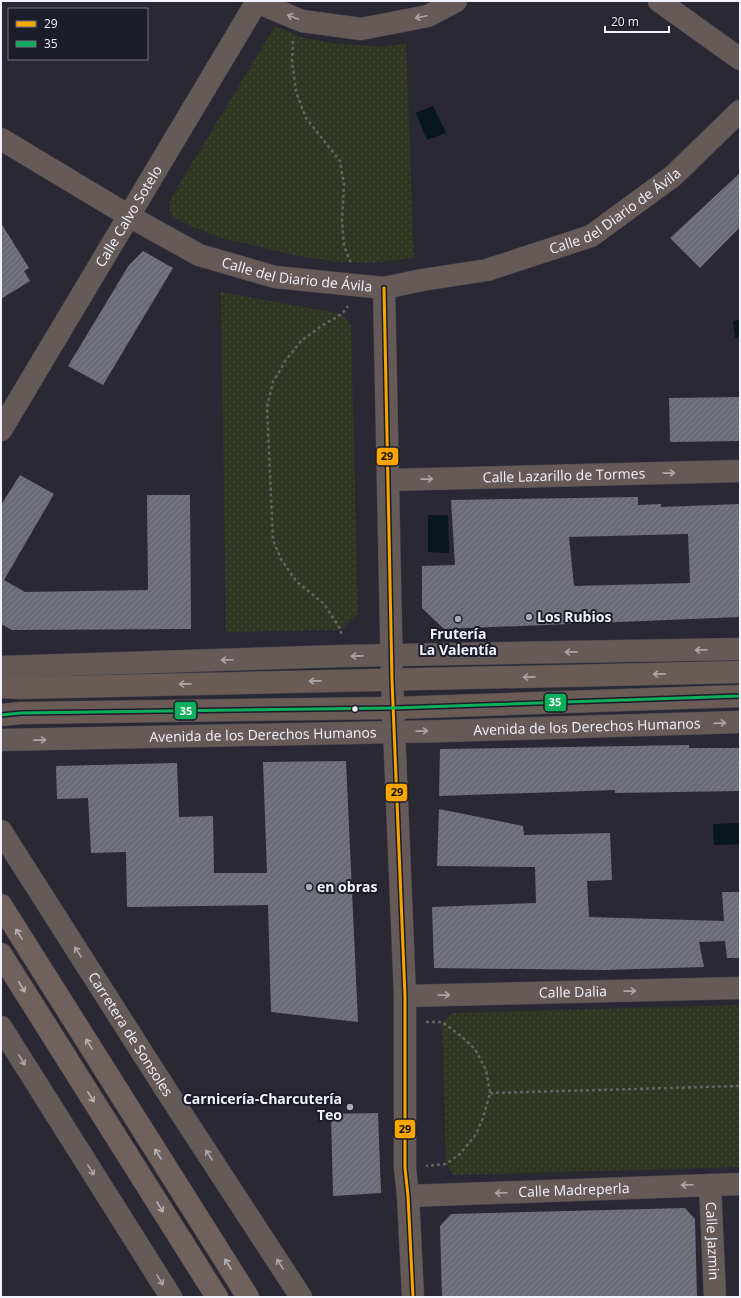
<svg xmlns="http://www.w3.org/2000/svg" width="741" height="1298" font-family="'Open Sans',sans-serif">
	<defs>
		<pattern id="grass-dots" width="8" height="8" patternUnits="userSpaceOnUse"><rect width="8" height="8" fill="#2f3722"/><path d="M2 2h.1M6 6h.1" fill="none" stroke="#434b38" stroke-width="1.8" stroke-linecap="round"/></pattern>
		<pattern id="building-hatch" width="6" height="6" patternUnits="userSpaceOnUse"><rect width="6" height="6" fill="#6b6b78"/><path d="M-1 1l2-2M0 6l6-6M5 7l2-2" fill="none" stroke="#81818c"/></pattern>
	</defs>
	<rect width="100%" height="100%" fill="#2a2832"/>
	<!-- grass -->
	<g fill="url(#grass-dots)">
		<polygon points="275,26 304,38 331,43 383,47 406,43 414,258 372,263 338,262 298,256 222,238 193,227 173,217 169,208 171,198"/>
		<polygon points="221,292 342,314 351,324 358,614 341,630 226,632"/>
		<polygon points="740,1005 740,1167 454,1175 446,1164 442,1022 453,1013"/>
	</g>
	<!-- water -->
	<g fill="#07171c">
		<polygon points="433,106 446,133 427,140 416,113"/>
		<polygon points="740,320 740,338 735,338 733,321"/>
		<polygon points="428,515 448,515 449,553 428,552"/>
		<polygon points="740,823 740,844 714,845 713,824"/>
	</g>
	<!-- building -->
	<g fill="url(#building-hatch)" fill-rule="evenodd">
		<polygon points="740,173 740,227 700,268 670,238"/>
		<polygon points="1,223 29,268 24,271 30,281 1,299"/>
		<polygon points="143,251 173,268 103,385 68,366 129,265"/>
		<polygon points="740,397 740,441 670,442 669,398"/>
		<polygon points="20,475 54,494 4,580 25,592 148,590 147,495 190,495 191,629 12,630 1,624 1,505"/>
		<path d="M638,497V505L661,504V507L740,504V617L444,629L422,608V566L455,565L451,500ZM688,534L690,583L574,586L569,537Z"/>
		<polygon points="689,745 689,748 740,748 740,791 615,793 615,790 439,796 440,749"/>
		<polygon points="346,761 358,1022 271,1012 268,905 127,907 126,852 91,853 88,798 57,799 56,766 177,763 179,817 213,816 214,873 267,873 263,762"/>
		<polygon points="439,809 523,826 524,835 610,833 612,880 587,881 589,917 724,921 722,892 740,892 740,958 727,958 725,941 699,942 704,967 605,970 434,968 432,907 536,903 535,867 437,866"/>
		<polygon points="378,1113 381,1193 333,1196 331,1114"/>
		<polygon points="685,1208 695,1219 697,1297 442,1297 440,1226 451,1214"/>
	</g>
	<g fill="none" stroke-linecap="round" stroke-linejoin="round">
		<!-- minor casing -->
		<g stroke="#47454e" stroke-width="23">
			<g id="minor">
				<polyline points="254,1 302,21 361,29 428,16 456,1"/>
				<polyline points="659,1 740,59"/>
				<path id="s1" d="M1,139L129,216L199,255L275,277L384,288L422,280L487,270L591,236L673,176L740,111"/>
				<polyline points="384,288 392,680 405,996 405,1168 408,1196 413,1297"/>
				<path id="s2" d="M1,430L256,3"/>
				<path id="s3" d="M388,480L740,471"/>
				<polyline points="1,667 342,656 740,649"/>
				<path id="s4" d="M1,740L447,731L740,722"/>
				<path id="s5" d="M1,831L166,1090L301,1297"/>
				<path id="s6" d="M405,996L740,988"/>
				<polyline points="1,1027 171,1297"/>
				<path id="s7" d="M710,1185L715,1297"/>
				<path id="s8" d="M408,1196L740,1184"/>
			</g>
		</g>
		<!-- secondary casing -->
		<g stroke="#47454e" stroke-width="23">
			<g id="secondary">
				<polyline points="1,687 20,688 740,672"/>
				<polyline points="1,715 21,713 393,708 740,696"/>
			</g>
		</g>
		<!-- trunk casing -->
		<g stroke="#47454e" stroke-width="23">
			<g id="trunk">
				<polyline points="1,905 248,1297"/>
				<polyline points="1,954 217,1297"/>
			</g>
		</g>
		<!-- path -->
		<g stroke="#696262" stroke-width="2.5" stroke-dasharray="3 3" stroke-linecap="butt">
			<polyline points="293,41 292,60 296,92 306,118 340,161 344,185 342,220 344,246 351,263"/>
			<polyline points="341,634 341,630 324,604 296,581 281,559 273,540 267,407 273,382 286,360 301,341 323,325 342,314 348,306"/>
			<polyline points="426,1022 442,1022 461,1036 475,1049 486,1070 490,1093 483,1118 476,1134 460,1154 446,1164 426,1166"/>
			<polyline points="490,1093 740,1086"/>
		</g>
		<!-- minor -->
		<use href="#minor" stroke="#655a58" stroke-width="22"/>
		<!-- secondary -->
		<use href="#secondary" stroke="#6a5b57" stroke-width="22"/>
		<!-- trunk -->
		<use href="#trunk" stroke="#71615c" stroke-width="22"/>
		<!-- bus-1 casing -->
		<g stroke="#1c1c2b" stroke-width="6">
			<polyline id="bus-1" points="384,288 392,680 405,996 405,1168 408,1196 413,1297"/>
		</g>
		<!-- bus-2 casing -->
		<g stroke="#1c1c2b" stroke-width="6">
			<polyline id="bus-2" points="1,715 21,713 393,708 740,696"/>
		</g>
		<!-- bus-1 -->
		<use href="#bus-1" stroke="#f7a600" stroke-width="3"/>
		<!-- bus-2 -->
		<use href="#bus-2" stroke="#0daf5c" stroke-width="3"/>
	</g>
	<!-- one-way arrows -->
	<defs><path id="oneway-shaft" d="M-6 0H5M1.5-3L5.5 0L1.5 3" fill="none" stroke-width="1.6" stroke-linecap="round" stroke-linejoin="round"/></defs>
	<g stroke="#aba6aa">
		<use href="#oneway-shaft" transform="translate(293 17) rotate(-159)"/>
		<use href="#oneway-shaft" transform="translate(421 17) rotate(168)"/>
		<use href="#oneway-shaft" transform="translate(669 473) rotate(-1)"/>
		<use href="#oneway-shaft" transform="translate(427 479) rotate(-1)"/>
		<use href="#oneway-shaft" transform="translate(701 650) rotate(179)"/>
		<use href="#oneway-shaft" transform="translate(571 652) rotate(179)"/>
		<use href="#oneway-shaft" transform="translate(357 656) rotate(179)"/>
		<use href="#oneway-shaft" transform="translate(227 660) rotate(178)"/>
		<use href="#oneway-shaft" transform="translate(720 723) rotate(-2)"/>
		<use href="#oneway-shaft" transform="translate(422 731) rotate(-1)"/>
		<use href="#oneway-shaft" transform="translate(40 740) rotate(-1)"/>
		<use href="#oneway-shaft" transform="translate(78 952) rotate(-123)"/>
		<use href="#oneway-shaft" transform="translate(630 991) rotate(-1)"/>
		<use href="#oneway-shaft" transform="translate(444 995) rotate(-1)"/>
		<use href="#oneway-shaft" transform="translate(22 1060) rotate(58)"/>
		<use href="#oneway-shaft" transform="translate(209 1155) rotate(-123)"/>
		<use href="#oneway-shaft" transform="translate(91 1170) rotate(58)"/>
		<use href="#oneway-shaft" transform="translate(687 1185) rotate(178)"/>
		<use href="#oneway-shaft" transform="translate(501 1193) rotate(178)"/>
		<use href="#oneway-shaft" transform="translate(280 1264) rotate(-123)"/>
		<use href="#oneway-shaft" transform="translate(160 1280) rotate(58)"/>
	</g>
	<g stroke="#aea6aa">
		<use href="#oneway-shaft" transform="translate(659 674) rotate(179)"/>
		<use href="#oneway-shaft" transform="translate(529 677) rotate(179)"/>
		<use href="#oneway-shaft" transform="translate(315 681) rotate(179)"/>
		<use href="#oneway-shaft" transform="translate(185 684) rotate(179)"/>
	</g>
	<g stroke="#b7b1b5">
		<use href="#oneway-shaft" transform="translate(19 934) rotate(-122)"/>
		<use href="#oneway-shaft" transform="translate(22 987) rotate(58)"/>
		<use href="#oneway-shaft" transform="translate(89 1044) rotate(-122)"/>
		<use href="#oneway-shaft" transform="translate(91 1097) rotate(58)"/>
		<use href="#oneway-shaft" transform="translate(158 1154) rotate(-122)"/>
		<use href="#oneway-shaft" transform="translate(160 1207) rotate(58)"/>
		<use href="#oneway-shaft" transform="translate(228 1264) rotate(-122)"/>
	</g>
	<!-- markers -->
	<g fill="#ababb6" stroke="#1c1c2b" stroke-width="1.5">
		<circle cx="529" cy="617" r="4"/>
		<circle cx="458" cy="619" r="4"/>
		<circle cx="309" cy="887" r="4"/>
		<circle cx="350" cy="1107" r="4"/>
	</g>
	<circle fill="#f1f2fd" stroke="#1c1c2b" stroke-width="1.5" cx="355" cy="709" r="3.5"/>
	<g text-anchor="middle" stroke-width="4" stroke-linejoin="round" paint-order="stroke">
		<!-- street labels -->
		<g font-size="14" fill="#f1f2fd" stroke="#1c1c2b">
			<text dy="5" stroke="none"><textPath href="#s1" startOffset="665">Calle del Diario de Ávila</textPath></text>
			<text dy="5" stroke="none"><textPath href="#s2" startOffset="249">Calle Calvo Sotelo</textPath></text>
			<text dy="5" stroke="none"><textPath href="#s1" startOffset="330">Calle del Diario de Ávila</textPath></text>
			<text dy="5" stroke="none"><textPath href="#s3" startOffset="176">Calle Lazarillo de Tormes</textPath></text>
			<text dy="5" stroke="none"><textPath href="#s4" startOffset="586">Avenida de los Derechos Humanos</textPath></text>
			<text dy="5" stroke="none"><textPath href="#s4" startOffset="262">Avenida de los Derechos Humanos</textPath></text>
			<text dy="5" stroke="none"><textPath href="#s6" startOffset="168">Calle Dalia</textPath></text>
			<text dy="5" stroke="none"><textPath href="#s5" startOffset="241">Carretera de Sonsoles</textPath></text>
			<text dy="5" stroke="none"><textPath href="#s8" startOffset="166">Calle Madreperla</textPath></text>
			<text dy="5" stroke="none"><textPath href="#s7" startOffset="56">Calle Jazmin</textPath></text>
		</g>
		<!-- poi labels -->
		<g font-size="14" font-weight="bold" fill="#f1f2fd" stroke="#1c1c2b" text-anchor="start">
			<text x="537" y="622">Los Rubios</text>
			<text x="458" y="639" text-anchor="middle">Frutería<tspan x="458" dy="16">La Valentía</tspan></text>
			<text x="317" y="892">en obras</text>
			<text x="342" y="1104" text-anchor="end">Carnicería-Charcutería<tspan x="342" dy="16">Teo</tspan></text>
		</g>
	</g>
	<g stroke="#1c1c2b" stroke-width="1.5">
		<rect x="376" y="447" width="23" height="19" rx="4" fill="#f7a600"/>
		<rect x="544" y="693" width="23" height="19" rx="4" fill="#0daf5c"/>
		<rect x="174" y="701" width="23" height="19" rx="4" fill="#0daf5c"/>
		<rect x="385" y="783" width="23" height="19" rx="4" fill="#f7a600"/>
		<rect x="394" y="1119" width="22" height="20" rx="4" fill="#f7a600"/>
	</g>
	<g font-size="11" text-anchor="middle" font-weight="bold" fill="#fff">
		<text x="555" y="706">35</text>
		<text x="186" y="715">35</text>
	</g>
	<g font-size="11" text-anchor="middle" font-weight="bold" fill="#111">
		<text x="387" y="460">29</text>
		<text x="397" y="796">29</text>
		<text x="405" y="1133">29</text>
	</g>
	<!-- border -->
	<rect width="741" height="1298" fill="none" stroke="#f1f2fd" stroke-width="4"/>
	<!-- legend -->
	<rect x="8" y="8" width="140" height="52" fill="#1c1c2b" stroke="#71727f"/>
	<rect x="16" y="21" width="20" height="6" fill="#f7a600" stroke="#71727f"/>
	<text x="44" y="28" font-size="12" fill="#f1f2fd">29</text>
	<rect x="16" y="41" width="20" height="6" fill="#0daf5c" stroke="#71727f"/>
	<text x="44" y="48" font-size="12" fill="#f1f2fd">35</text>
	<!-- scale -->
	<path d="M605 26v6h64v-6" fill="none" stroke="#f1f2fd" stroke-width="2"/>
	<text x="611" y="26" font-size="12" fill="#f1f2fd" stroke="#1c1c2b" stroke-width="3" paint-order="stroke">20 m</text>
</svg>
